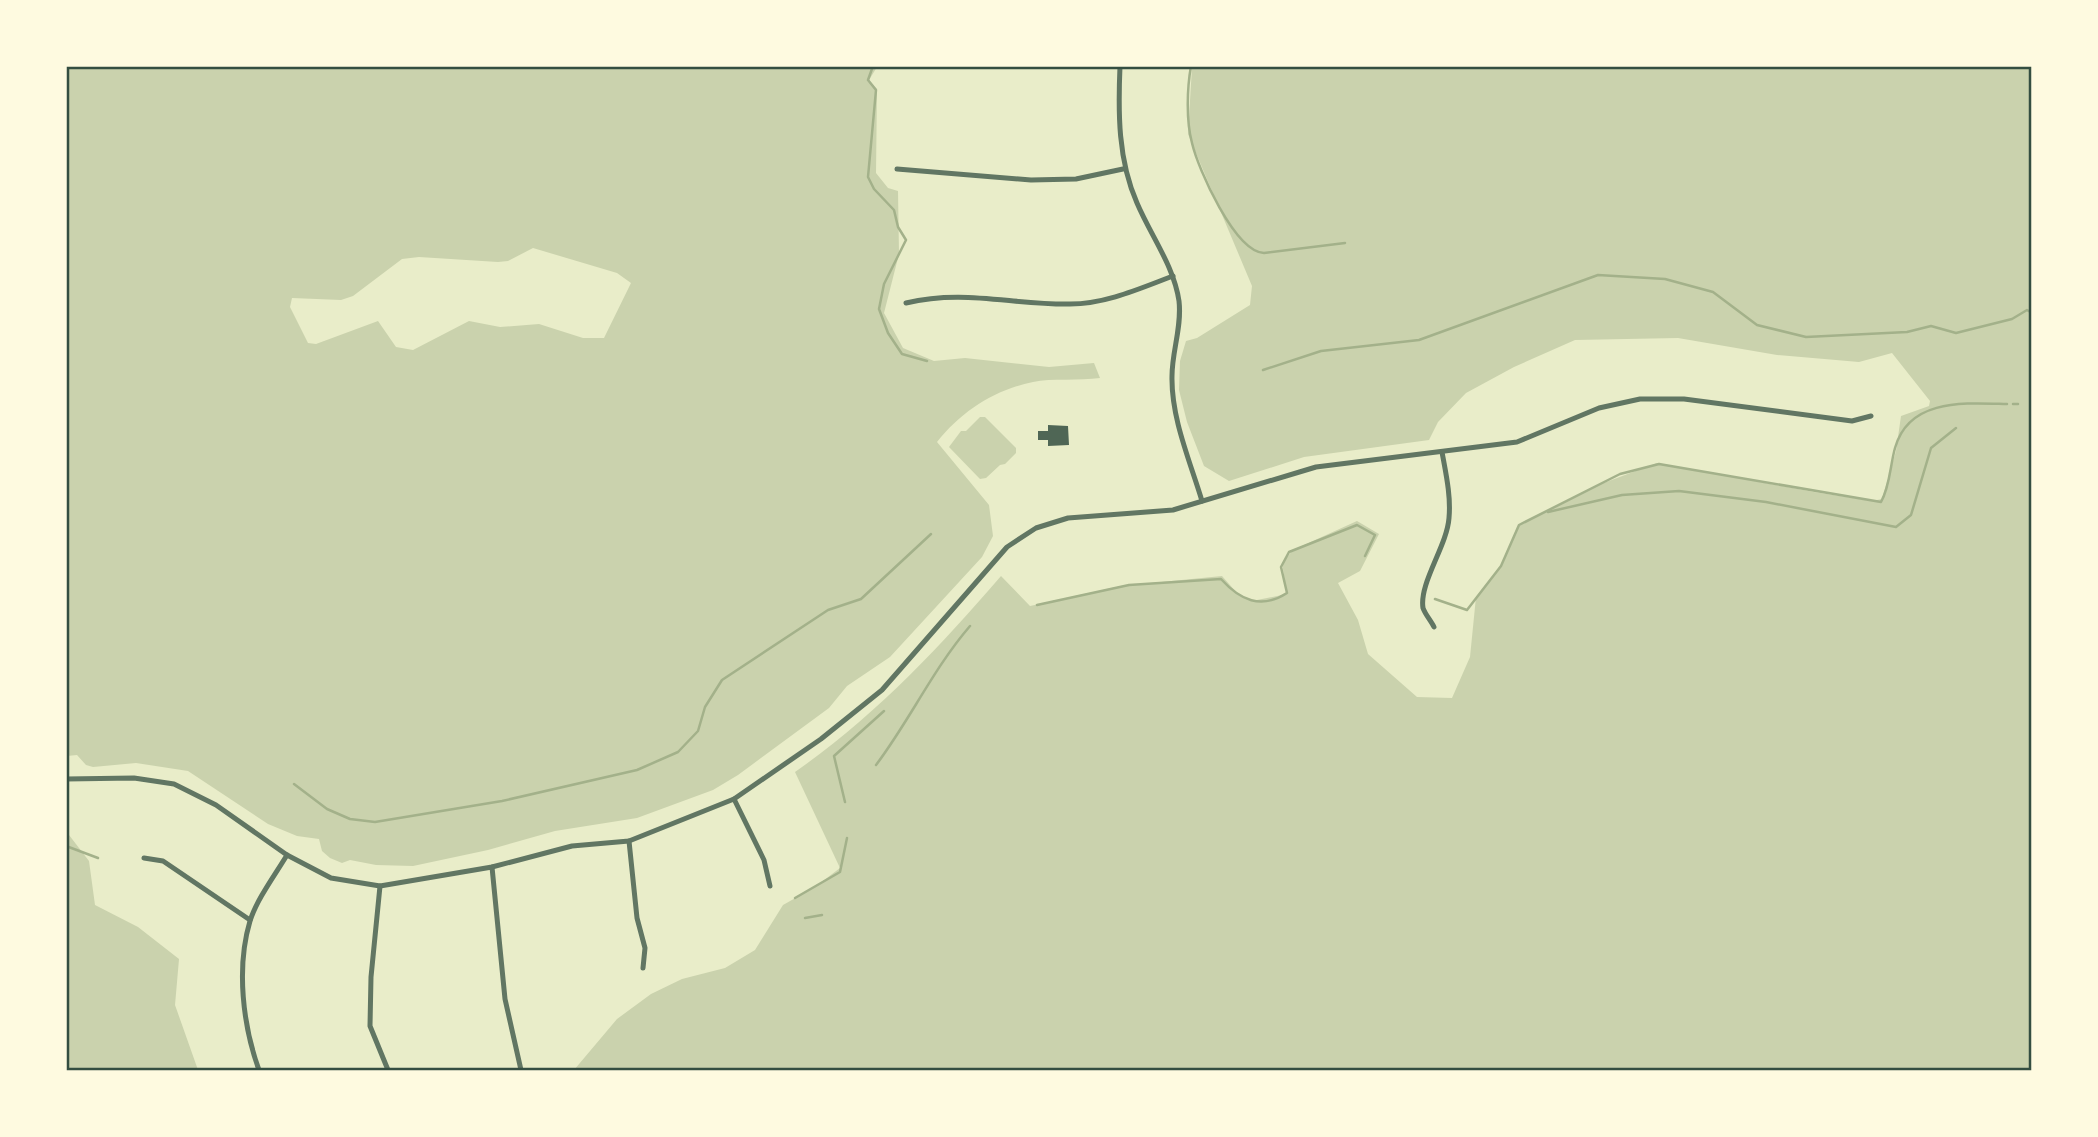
<svg xmlns="http://www.w3.org/2000/svg" width="2098" height="1137" font-family="Merriweather,serif">
	<rect width="100%" height="100%" fill="#e9edc9"/>
	<!-- green -->
	<g fill="#cad2ad" fill-rule="evenodd">
		<path d="M67,66L877,67L869,80L877,89L876,173L888,188L898,191L899,254L884,313L903,348L934,361L965,358L1049,367L1094,363L1100,378C1080,381 1051,378 1033,382C994,390 962,411 937,442L989,505L993,536L982,557L890,657L847,686L829,708L738,775L713,790L637,818L555,831L488,850L413,866L376,865L350,860L342,863L330,858L322,851L319,839L297,836L268,824L188,771L136,763L93,767L86,765L77,755L67,756ZM533,248L617,273L631,283L604,338H583L539,324L500,327L469,321L413,350L396,347L378,321L316,344L308,343L290,307L292,298L341,300L353,296L402,259L419,257L498,262L508,261Z"/>
		<path d="M1192,67H2031V1070H574L617,1019L651,994L682,979L725,968L755,950L783,905L815,887L840,868L795,772C875,716 938,649 1001,576L1030,606L1121,586L1222,576L1237,593L1252,601L1287,594L1282,563L1293,550L1357,521L1379,534L1360,571L1338,583L1358,620L1368,654L1417,697L1452,698L1470,657L1476,597L1503,563L1519,525L1593,487L1657,463L1814,492L1872,501L1882,499L1896,451L1901,416L1929,406L1930,401L1892,353L1859,362L1777,355L1678,338L1575,340L1514,367L1466,393L1438,422L1429,440L1304,457L1229,481L1204,466L1187,422L1179,390L1180,361L1186,341L1197,338L1250,305L1252,286L1188,134Z"/>
		<polygon points="980,417 985,417 1016,448 1016,453 1005,464 1000,465 986,478 980,479 949,447 961,431 966,431"/>
		<polygon points="66,791 69,835 89,861 95,905 138,927 179,959 175,1005 198,1070 67,1070"/>
	</g>
	<g fill="none" stroke-linecap="round" stroke-linejoin="round">
		<!-- stream -->
		<g stroke="#a3b18a" stroke-width="2.5">
			<polyline points="873,66 868,80 876,90 868,177 874,189 894,210 898,227 906,240 884,284 879,309 888,333 902,354 927,361"/>
			<path d="M1191,66C1187,88 1186,121 1192,143C1198,169 1235,252 1264,253L1345,243"/>
			<polyline points="1263,370 1321,351 1419,340 1598,275 1665,279 1713,292 1757,325 1806,337 1907,332 1931,326 1956,333 2012,319 2027,310 2032,313"/>
			<polyline points="2013,404 2018,404"/>
			<polyline points="1548,512 1622,495 1679,491 1766,502 1896,527 1911,515 1931,448 1956,428"/>
			<path d="M1435,599L1467,610L1501,566L1519,525L1620,474L1659,464L1881,502C1890,486 1890,466 1895,448C1909,398 1965,403 2007,404"/>
			<path d="M1037,605L1129,585L1221,579C1240,600 1261,610 1287,593L1281,567L1289,552L1357,525L1375,535L1365,556"/>
			<path d="M876,765C910,720 933,669 970,626"/>
			<polyline points="294,784 327,809 350,819 375,822 502,801 637,770 678,752 698,731 705,707 722,680 828,610 861,599 931,534"/>
			<polyline points="845,802 834,756 884,711"/>
			<polyline points="66,846 98,858"/>
			<polyline points="795,898 840,872 847,838"/>
			<polyline points="805,918 822,915"/>
		</g>
	</g>
	<!-- building -->
	<polygon fill="#4f6655" points="1048,425 1068,426 1069,445 1048,446 1048,440 1038,440 1038,431 1048,431"/>
	<g fill="none" stroke-linecap="round" stroke-linejoin="round">
		<!-- minor -->
		<g stroke="#617663" stroke-width="5">
			<path d="M1120,66C1118,113 1118,160 1137,203C1151,236 1174,266 1179,301C1182,327 1172,351 1172,376C1171,418 1190,461 1202,501"/>
			<polyline points="897,169 1031,180 1076,179 1123,169"/>
			<path d="M906,303C964,289 1012,305 1070,304C1106,304 1141,288 1173,276"/>
			<path d="M1434,627C1431,621 1425,614 1423,608C1419,583 1447,546 1449,518C1451,496 1446,474 1442,452"/>
			<polyline points="66,779 134,778 174,784 216,805 287,855 331,878 380,886 492,867 572,846 629,841 734,799 821,739 882,690 1007,547 1036,528 1068,518 1173,510 1316,467 1517,442 1599,408 1640,399 1684,399 1852,421 1871,416"/>
			<polyline points="734,799 764,860 770,886"/>
			<polyline points="629,841 637,918 645,948 643,968"/>
			<polyline points="144,858 163,861 250,920"/>
			<polyline points="492,867 505,999 521,1070"/>
			<polyline points="380,886 371,977 370,1026 388,1070"/>
			<path d="M259,1070C243,1026 236,968 250,921C257,899 275,875 287,855"/>
		</g>
	</g>
	<!-- border -->
	<rect width="2098" height="1137" fill="none" stroke="#fefae0" stroke-width="136"/>
	<rect x="68" y="68" width="1962" height="1001" fill="none" stroke="#344e41" stroke-width="2.5"/>
</svg>
